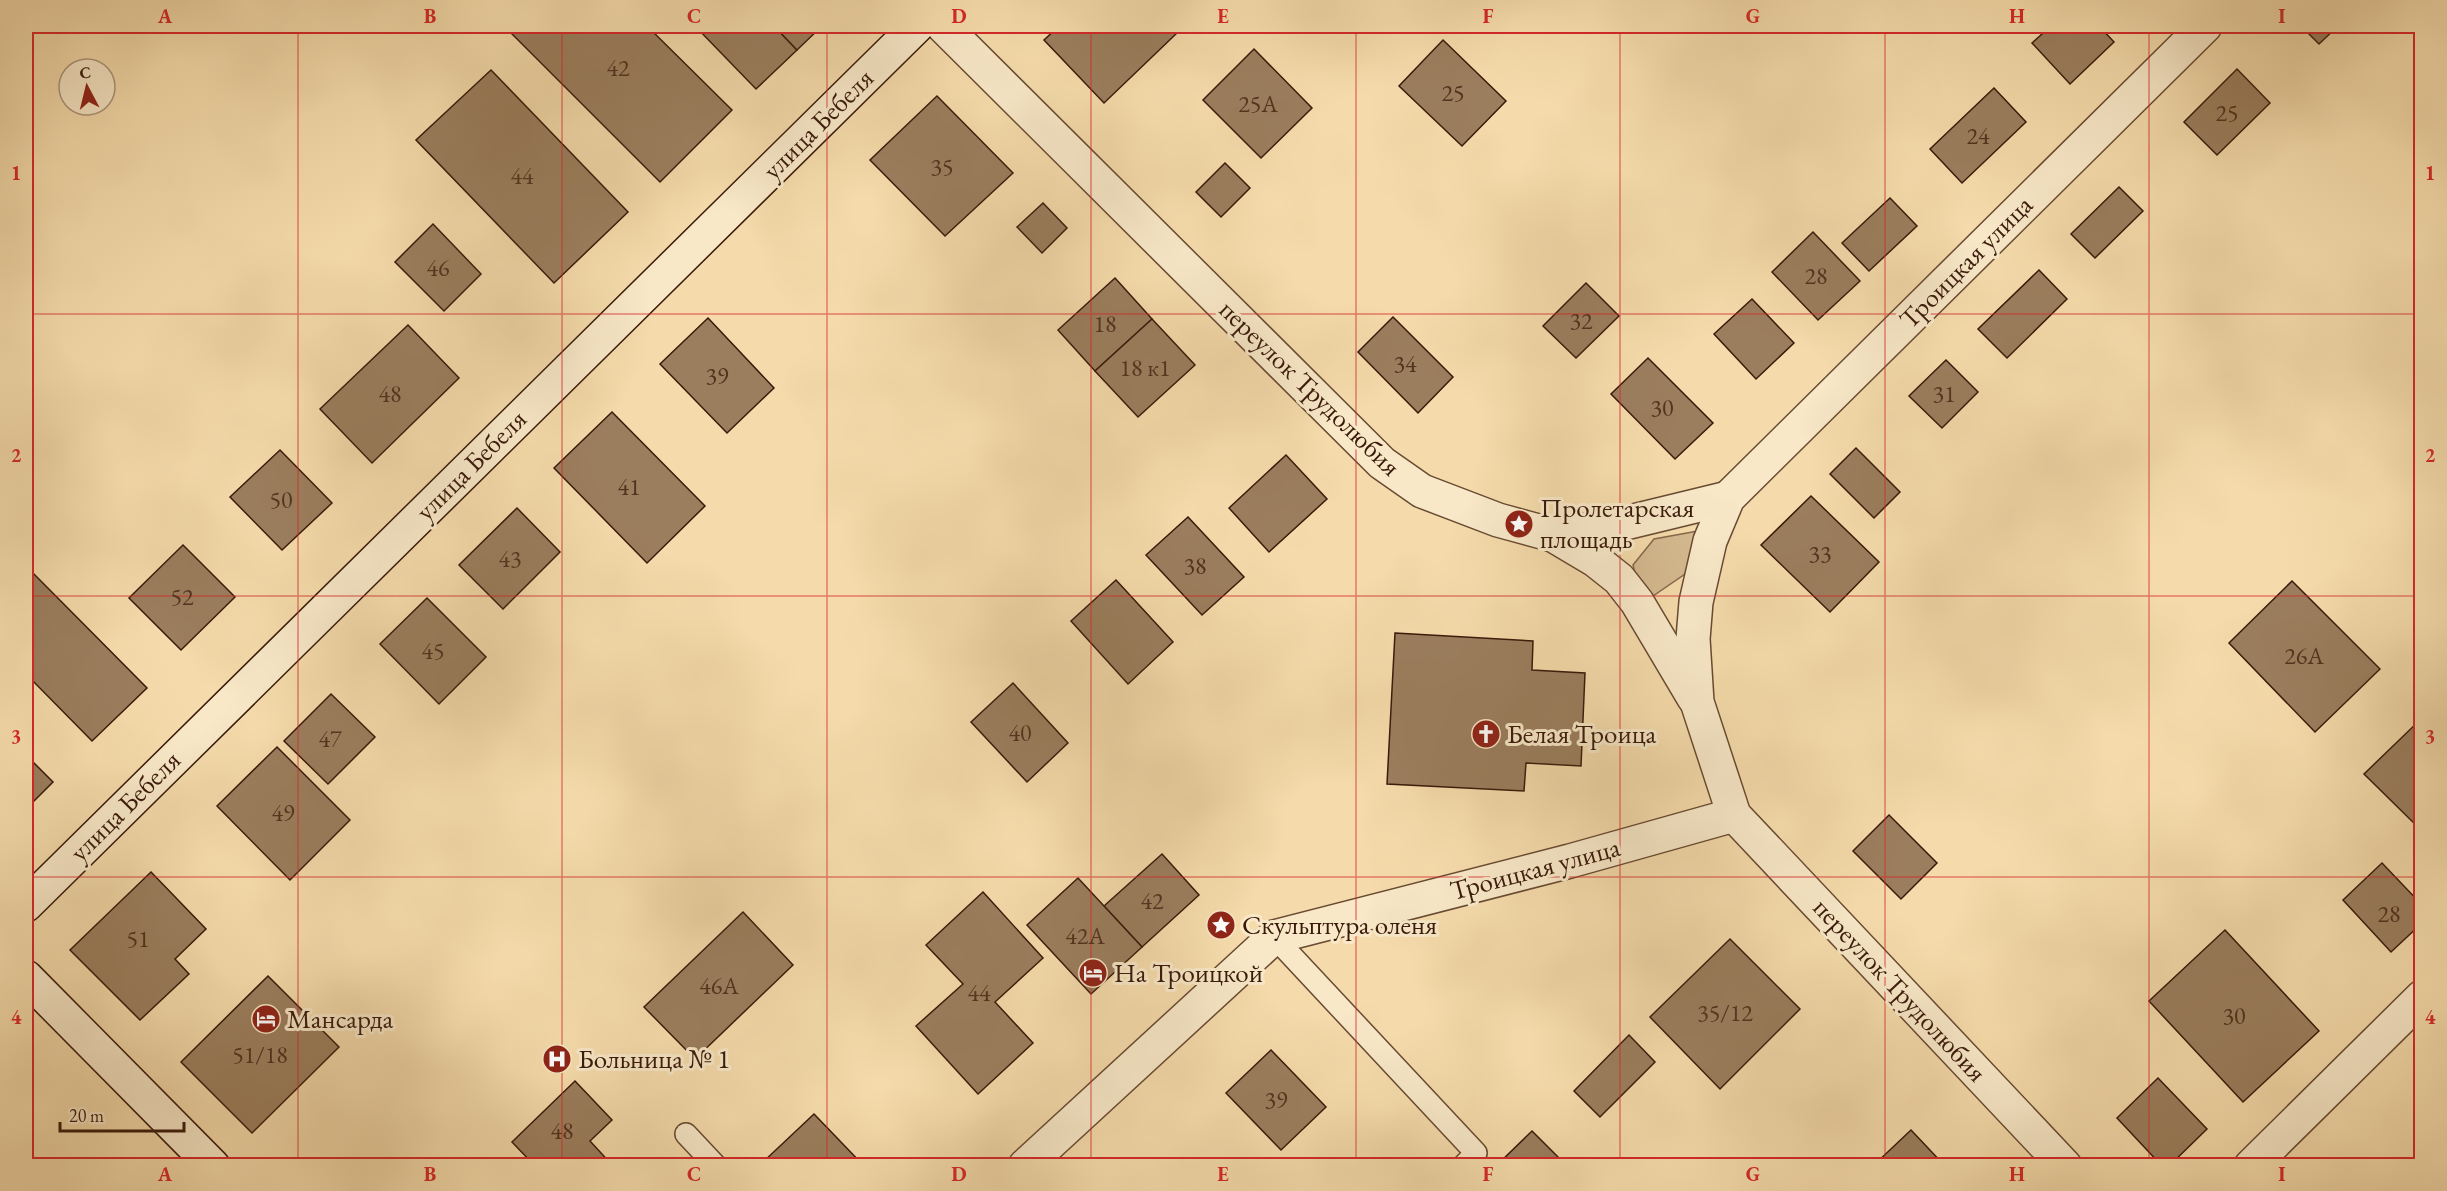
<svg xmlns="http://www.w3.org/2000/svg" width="2447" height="1191" font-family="'EB Garamond',serif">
	<rect width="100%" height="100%" fill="#f5dbab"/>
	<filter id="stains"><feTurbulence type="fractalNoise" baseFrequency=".00333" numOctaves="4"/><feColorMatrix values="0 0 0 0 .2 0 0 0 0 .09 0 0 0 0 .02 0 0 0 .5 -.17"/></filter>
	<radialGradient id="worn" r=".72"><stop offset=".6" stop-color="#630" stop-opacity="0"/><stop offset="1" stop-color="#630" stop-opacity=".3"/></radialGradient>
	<!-- green -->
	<polygon fill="#d5ba90" stroke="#876a4d" stroke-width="1.5" points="1698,531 1685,574 1650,598 1638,586 1633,565 1654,539"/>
	<!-- building -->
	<g fill="#9b7e5e" stroke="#391a0a" stroke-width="1.5">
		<polygon points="504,26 647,26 732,110 660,182"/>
		<polygon points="695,26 774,26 797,50 756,89"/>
		<polygon points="774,26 822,26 797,50"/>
		<polygon points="1059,26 1172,26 1178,32 1104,103 1044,40"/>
		<polygon points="2051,26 2099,26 2114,42 2070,84 2032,43"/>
		<polygon points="2301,26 2338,26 2319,44"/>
		<polygon points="1443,40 1506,101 1462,146 1399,86"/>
		<polygon points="1254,49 1312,108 1261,158 1203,100"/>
		<polygon points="2237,69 2270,103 2217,155 2184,122"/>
		<polygon points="491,70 628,212 554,283 416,140"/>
		<polygon points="1994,88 2026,122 1962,183 1930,149"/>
		<polygon points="937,96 1013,173 945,236 870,160"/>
		<polygon points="1225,163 1250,188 1221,217 1196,192"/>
		<polygon points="2119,187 2143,211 2095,258 2071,234"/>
		<polygon points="1890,198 1917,226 1869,271 1842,243"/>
		<polygon points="1043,203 1067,228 1042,253 1017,227"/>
		<polygon points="433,224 481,274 444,311 395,262"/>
		<polygon points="1813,232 1860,281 1818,320 1772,272"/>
		<polygon points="2039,270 2067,299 2007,358 1978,329"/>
		<polygon points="1115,278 1152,319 1095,371 1058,330"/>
		<polygon points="1586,283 1619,316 1576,358 1543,326"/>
		<polygon points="1752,299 1794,343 1756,379 1714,334"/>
		<polygon points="1393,317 1453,377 1418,413 1358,352"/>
		<polygon points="708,318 774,388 727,433 660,364"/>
		<polygon points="1152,319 1195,365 1138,417 1095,371"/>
		<polygon points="408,325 459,378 372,463 320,409"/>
		<polygon points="1648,358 1713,423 1675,459 1611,394"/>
		<polygon points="1946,360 1978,392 1942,428 1909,396"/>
		<polygon points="612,412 705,506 647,563 554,468"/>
		<polygon points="1856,448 1900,492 1874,518 1830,474"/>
		<polygon points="280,450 332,503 282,550 230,497"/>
		<polygon points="1286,455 1327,499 1269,552 1229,508"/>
		<polygon points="1811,496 1879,562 1830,612 1761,545"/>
		<polygon points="517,508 560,552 503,609 459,565"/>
		<polygon points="1188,517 1244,577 1202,615 1146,555"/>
		<polygon points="183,545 235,597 181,650 129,598"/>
		<polygon points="28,568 147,688 92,741 26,674 26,570"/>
		<polygon points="1116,580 1173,642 1128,684 1071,621"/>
		<polygon points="2292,581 2380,669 2315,732 2229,643"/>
		<polygon points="427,598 486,657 439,704 380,644"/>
		<polygon points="1395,633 1533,641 1532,670 1585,673 1581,766 1526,763 1524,791 1387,784"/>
		<polygon points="1013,683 1068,743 1027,782 971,722"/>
		<polygon points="331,694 375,737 328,784 284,741"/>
		<polygon points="2422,718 2422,831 2364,774"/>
		<polygon points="277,747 350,820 290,880 217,806"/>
		<polygon points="26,755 53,782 26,809"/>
		<polygon points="1889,815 1937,863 1901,899 1853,851"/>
		<polygon points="1162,854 1199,895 1142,947 1104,906"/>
		<polygon points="2382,863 2422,905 2422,923 2391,952 2343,900"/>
		<polygon points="151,872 206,929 175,959 189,974 140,1020 70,950"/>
		<polygon points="1078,878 1142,947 1091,994 1027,925"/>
		<polygon points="983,892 1043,958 995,1002 1033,1043 978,1094 916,1026 963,984 926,945"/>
		<polygon points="743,912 793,965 695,1059 644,1007"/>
		<polygon points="2225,930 2319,1031 2243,1102 2149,1001"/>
		<polygon points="1730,939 1800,1009 1720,1089 1650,1017"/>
		<polygon points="268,976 339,1047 252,1133 181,1062"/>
		<polygon points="1629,1035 1655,1062 1600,1117 1574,1091"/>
		<polygon points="1271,1050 1326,1107 1281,1150 1226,1093"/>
		<polygon points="2158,1078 2207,1129 2169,1166 2162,1166 2117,1118"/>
		<polygon points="575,1081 612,1120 590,1141 613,1166 535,1166 512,1142"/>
		<polygon points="814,1114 864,1166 766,1166 763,1162"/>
		<polygon points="1911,1130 1945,1166 1873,1166"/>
		<polygon points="1532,1131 1567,1166 1496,1166"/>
	</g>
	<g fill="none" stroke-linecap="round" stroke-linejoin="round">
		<!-- lane casing -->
		<g stroke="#684a32" stroke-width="24">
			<g id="lane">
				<polyline points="1274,937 1476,1153 1463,1166"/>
				<polyline points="686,1134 716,1166"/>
			</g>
		</g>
		<!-- street casing -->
		<g stroke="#684a32" stroke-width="36">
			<g id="street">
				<polyline points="943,26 1382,463 1422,491 1498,520 1553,535 1595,560 1619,579 1637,602 1694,698"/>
				<polyline points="1553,535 1613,526 1728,498"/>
				<polyline points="1025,1166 1274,937 1570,861 1734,815"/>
				<polyline points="2065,1166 1734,815 1697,702 1693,639 1696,602 1710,541 1728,498 2205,26"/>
				<polyline points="2251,1166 2422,997"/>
			</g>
		</g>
		<!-- secondary casing -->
		<g stroke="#391a0a" stroke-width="36">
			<g id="secondary">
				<polyline points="26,905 917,26"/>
				<polyline points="26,977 213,1166"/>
			</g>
		</g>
		<!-- lane -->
		<use href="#lane" stroke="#f8e8c8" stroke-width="21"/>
		<!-- street -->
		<use href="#street" stroke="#f8e8c8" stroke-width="33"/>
		<!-- secondary -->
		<use href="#secondary" stroke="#f8e8c8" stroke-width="33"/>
	</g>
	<!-- grid -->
	<path fill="none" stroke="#d62828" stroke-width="1.5" stroke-opacity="0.55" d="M298,26V1166M562,26V1166M827,26V1166M1091,26V1166M1356,26V1166M1620,26V1166M1885,26V1166M2149,26V1166M26,314H2422M26,596H2422M26,877H2422"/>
	<!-- icons -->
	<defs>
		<g id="sight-disc" transform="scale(1.5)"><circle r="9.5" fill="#8f2418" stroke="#f8e8c8"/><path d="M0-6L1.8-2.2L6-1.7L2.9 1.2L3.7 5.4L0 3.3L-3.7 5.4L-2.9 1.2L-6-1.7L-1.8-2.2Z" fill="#fff"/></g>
		<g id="church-disc" transform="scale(1.5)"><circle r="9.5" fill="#8f2418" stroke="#f8e8c8"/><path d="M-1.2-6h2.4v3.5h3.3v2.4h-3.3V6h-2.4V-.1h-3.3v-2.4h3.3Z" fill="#fff"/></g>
		<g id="hotel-disc" transform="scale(1.5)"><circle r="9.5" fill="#8f2418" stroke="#f8e8c8"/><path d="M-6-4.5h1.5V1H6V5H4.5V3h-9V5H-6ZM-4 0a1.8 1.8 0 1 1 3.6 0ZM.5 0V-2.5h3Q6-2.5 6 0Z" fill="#fff"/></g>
		<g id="hospital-disc" transform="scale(1.5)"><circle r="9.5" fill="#8f2418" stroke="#f8e8c8"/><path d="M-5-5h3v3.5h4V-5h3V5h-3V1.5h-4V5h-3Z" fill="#fff"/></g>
	</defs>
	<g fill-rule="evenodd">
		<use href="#sight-disc" x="1519" y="524"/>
		<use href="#church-disc" x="1486" y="734"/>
		<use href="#sight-disc" x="1221" y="925"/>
		<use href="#hotel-disc" x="1093" y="973"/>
		<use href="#hotel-disc" x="266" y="1019"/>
		<use href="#hospital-disc" x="557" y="1059"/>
	</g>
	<g text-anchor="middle" stroke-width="6" stroke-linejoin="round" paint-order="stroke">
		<!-- number labels -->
		<g font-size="24" fill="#52331f">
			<text x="618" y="76">42</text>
			<text x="1453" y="101">25</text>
			<text x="1258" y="112">25А</text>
			<text x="2227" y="121">25</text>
			<text x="1978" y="144">24</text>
			<text x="942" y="175">35</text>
			<text x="522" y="184">44</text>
			<text x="438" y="276">46</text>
			<text x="1816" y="284">28</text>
			<text x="1581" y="329">32</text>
			<text x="1105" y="332">18</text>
			<text x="1405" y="372">34</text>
			<text x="1145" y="376">18 к1</text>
			<text x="717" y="384">39</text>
			<text x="390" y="402">48</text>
			<text x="1944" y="402">31</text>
			<text x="1662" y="416">30</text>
			<text x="629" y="495">41</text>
			<text x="281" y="508">50</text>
			<text x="1820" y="562">33</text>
			<text x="510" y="567">43</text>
			<text x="1195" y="574">38</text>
			<text x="182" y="605">52</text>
			<text x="433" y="659">45</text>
			<text x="2304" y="664">26А</text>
			<text x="1020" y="741">40</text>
			<text x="330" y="747">47</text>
			<text x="283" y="821">49</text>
			<text x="1152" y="909">42</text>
			<text x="2389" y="922">28</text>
			<text x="1085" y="944">42А</text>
			<text x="138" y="947">51</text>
			<text x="719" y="994">46А</text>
			<text x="979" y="1001">44</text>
			<text x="1725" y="1021">35/12</text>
			<text x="2234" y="1024">30</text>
			<text x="260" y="1063">51/18</text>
			<text x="1276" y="1108">39</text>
			<text x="562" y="1139">48</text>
		</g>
		<!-- street labels -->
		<g font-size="27" fill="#391a0a" stroke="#f8e8c8">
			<text transform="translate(818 124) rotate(-45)" y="9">улица Бебеля</text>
			<text transform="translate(1966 262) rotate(-45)" y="9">Троицкая улица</text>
			<text transform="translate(1310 388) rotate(44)" y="9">переулок Трудолюбия</text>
			<text transform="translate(471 465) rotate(-45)" y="9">улица Бебеля</text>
			<text transform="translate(125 806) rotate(-45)" y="9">улица Бебеля</text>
			<text transform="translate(1535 869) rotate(-15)" y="9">Троицкая улица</text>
			<text transform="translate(1900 990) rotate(47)" y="9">переулок Трудолюбия</text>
		</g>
		<!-- poi labels -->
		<g font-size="27" fill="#391a0a" stroke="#f8e8c8" text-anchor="start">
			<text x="1540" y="517">Пролетарская<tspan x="1540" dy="31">площадь</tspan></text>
			<text x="1507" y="743">Белая Троица</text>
			<text x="1242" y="934">Скульптура оленя</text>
			<text x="1114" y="982">На Троицкой</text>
			<text x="287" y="1028">Мансарда</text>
			<text x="578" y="1068">Больница № 1</text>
		</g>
	</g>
	<!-- margin -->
	<rect width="2447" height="1191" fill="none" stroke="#f5dbab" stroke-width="66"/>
	<!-- north arrow -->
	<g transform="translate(87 87) rotate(353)"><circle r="28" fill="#f8e8c8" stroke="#ac967c" stroke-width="1.5"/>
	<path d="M0-4.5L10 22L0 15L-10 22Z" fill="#8f2418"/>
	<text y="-9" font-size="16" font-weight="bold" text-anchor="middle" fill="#391a0a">С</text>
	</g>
	<!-- scale -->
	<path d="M60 1122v9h124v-9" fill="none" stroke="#391a0a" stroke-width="3"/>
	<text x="69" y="1122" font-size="18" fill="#391a0a" stroke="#f8e8c8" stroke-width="4.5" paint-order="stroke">20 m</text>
	<rect x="33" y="33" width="2381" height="1125" fill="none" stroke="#d62828" stroke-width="2"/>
	<g font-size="20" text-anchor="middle" font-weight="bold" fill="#d62828">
		<text x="165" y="23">A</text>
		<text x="430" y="23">B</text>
		<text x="694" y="23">C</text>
		<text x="959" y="23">D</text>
		<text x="1223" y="23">E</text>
		<text x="1488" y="23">F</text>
		<text x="1753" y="23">G</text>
		<text x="2017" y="23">H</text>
		<text x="2282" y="23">I</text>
		<text x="16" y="180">1</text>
		<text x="2430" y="180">1</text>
		<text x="16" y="462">2</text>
		<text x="2430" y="462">2</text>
		<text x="16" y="743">3</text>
		<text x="2430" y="743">3</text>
		<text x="16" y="1024">4</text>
		<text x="2430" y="1024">4</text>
		<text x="165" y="1181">A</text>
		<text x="430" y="1181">B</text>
		<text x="694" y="1181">C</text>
		<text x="959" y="1181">D</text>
		<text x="1223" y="1181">E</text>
		<text x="1488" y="1181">F</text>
		<text x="1753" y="1181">G</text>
		<text x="2017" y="1181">H</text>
		<text x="2282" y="1181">I</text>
	</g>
	<rect width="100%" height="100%" filter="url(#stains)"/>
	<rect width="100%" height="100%" fill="url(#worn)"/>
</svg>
